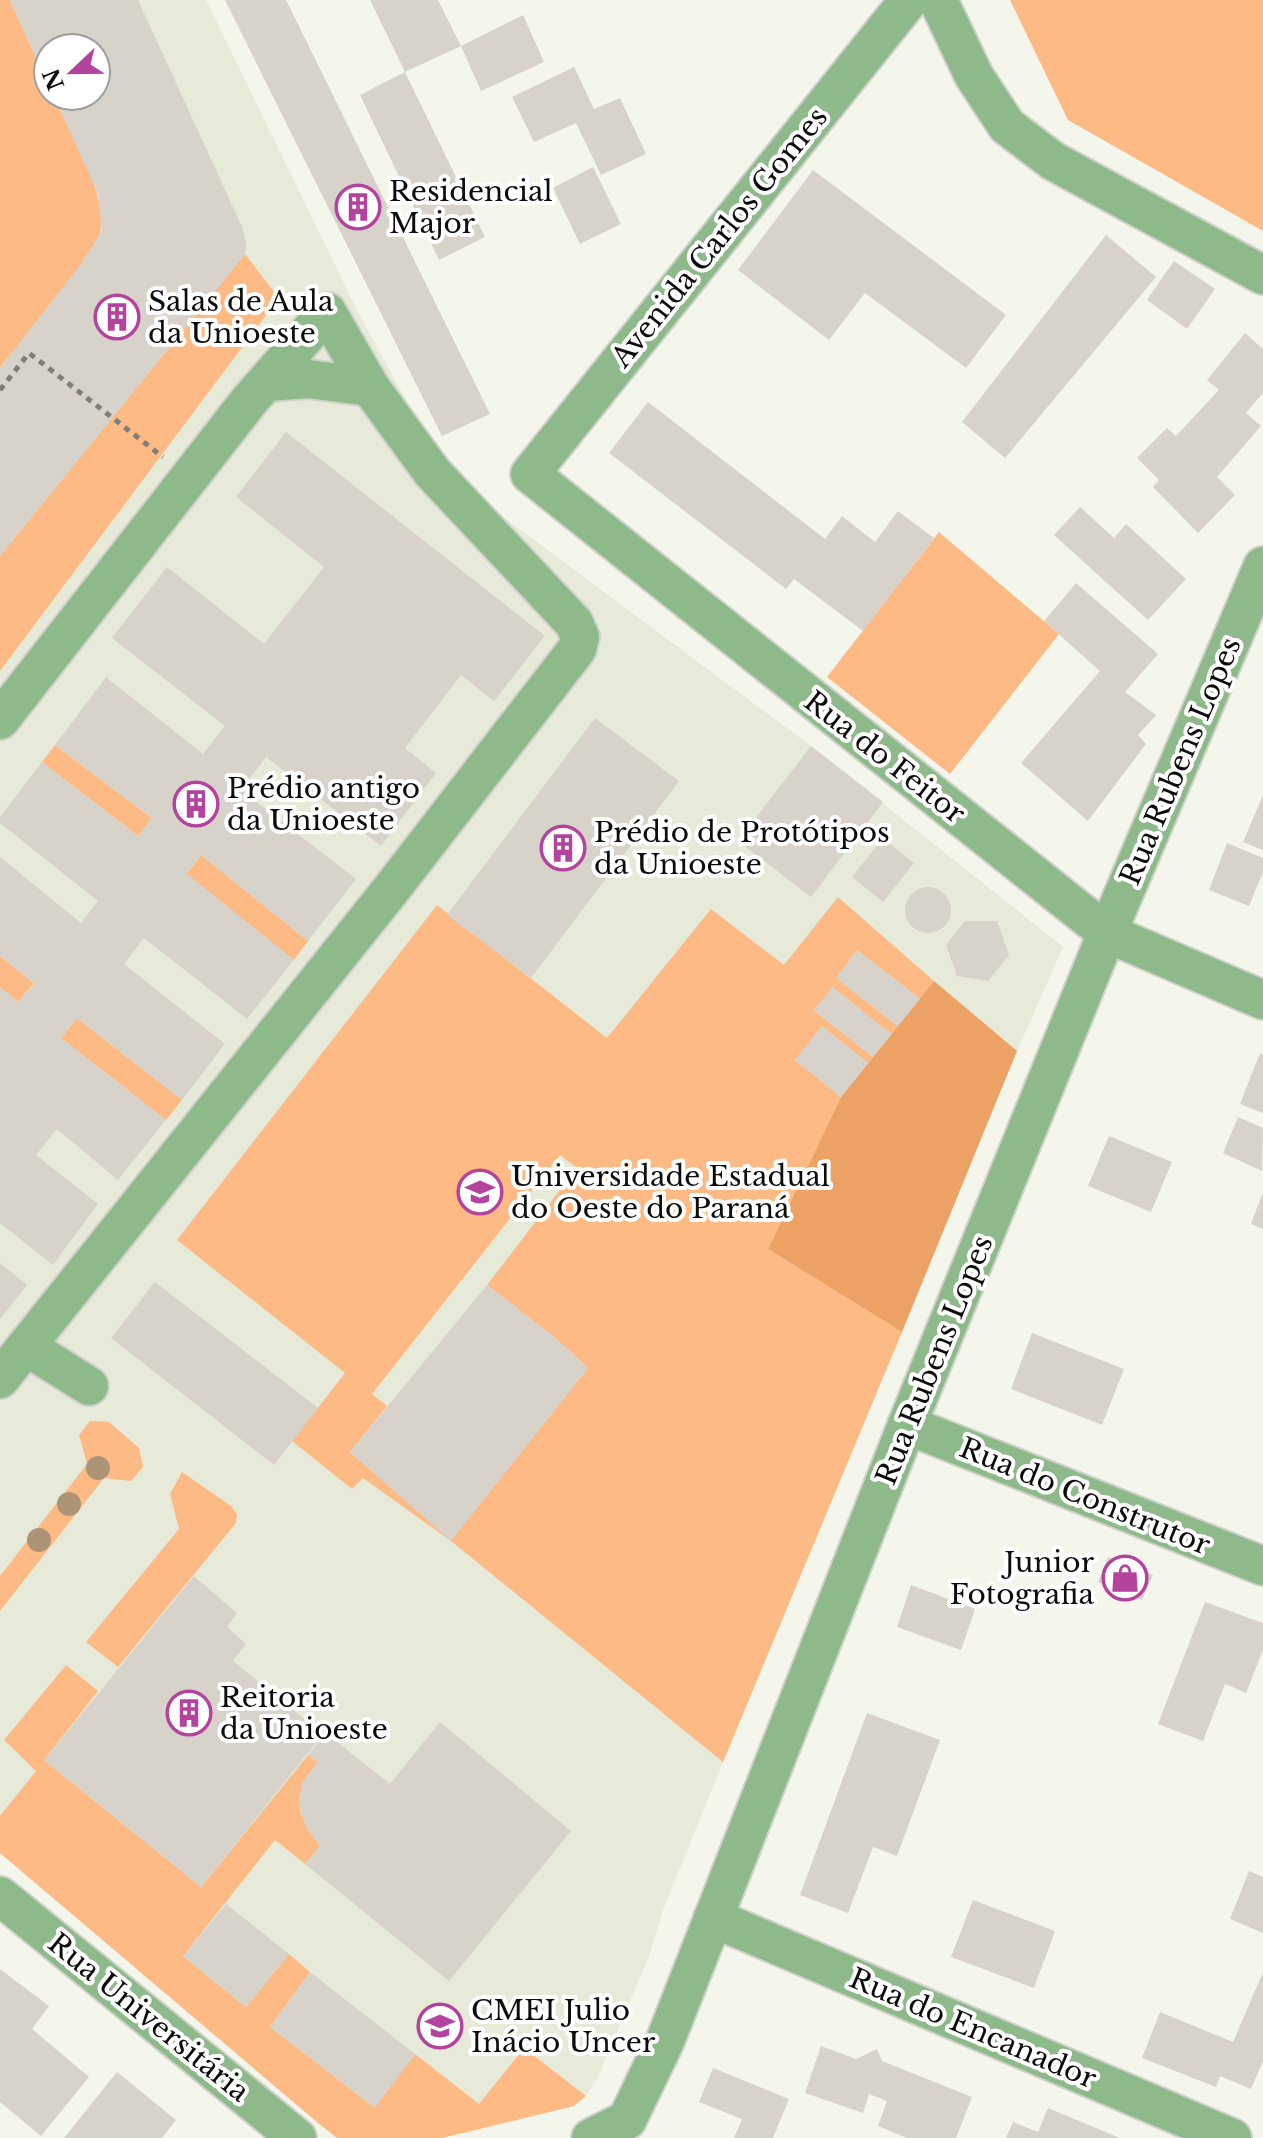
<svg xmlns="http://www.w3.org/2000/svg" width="1263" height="2138" font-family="'Libre Baskerville',serif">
	<rect width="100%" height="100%" fill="#f4f6ec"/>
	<!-- built -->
	<path fill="#e7ead9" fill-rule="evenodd" d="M0,0H206L358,312L447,475L811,746L1063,947L1017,1051L723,1762L663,1910L649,1956L598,2077L586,2096L574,2106L442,2138H337L0,1853ZM48,48H96V96H48Z"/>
	<!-- green -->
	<g fill="#fdba84" fill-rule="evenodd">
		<path d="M0,0H10L48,84V96H54C70,133 105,188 101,229C100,248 17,346 0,368Z"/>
		<polygon points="1010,0 1263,0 1263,231 1068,120"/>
		<polygon points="245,254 279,298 0,671 0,556"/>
		<polygon points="939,532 1059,634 950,774 827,677"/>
		<polygon points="55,745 152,818 138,836 42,762"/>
		<polygon points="201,855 308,941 294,960 186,874"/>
		<path d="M838,897L934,981L920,999L857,950L836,978L898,1026L891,1034L833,988L814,1010L873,1057L868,1063L822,1027L795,1060L841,1097L768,1249L902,1332L723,1762L451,1541L363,1478L352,1489L292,1441L345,1373L177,1240L437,905L607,1038L711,909L784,965ZM560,1155L577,1168L487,1285L554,1337L588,1368L451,1540L350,1452L387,1406L372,1394Z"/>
		<polygon points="0,956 34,983 18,1002 0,987"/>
		<polygon points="77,1018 182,1100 166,1120 61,1038"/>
		<polygon points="90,1421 109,1422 139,1448 143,1467 131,1481 104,1478 0,1611 0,1576 87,1464 79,1435"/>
		<polygon points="182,1472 231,1506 237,1514 236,1523 118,1667 86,1642 179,1529 170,1494"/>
		<path d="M66,1665L98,1691L44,1760L201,1887L305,1759L308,1755L318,1762C291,1796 295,1811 320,1846L305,1864L275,1840L183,1956L246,2007L289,1954L310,1972L270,2027L374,2107L415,2054L479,2104L524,2048L586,2096L574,2106L442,2138H337L318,2123L0,1853V1816L36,1771L4,1740Z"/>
	</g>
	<!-- forest -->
	<polygon fill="#eca265" points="934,981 1017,1051 902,1332 768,1249 841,1097"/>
	<!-- building -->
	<g fill="#d7d3ca">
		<polygon points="10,0 138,0 243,229 246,242 245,254 0,556 0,368 80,265 102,231 98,194 54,96 96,96 96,48 48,48 48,84"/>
		<polygon points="225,0 286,0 490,414 442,436"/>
		<polygon points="370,0 438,0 461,46 523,15 544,62 481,91 461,46 405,72"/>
		<polygon points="574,67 594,109 620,98 646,154 601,175 576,123 534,142 512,97"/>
		<polygon points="405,72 485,237 439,260 360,95"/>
		<polygon points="593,167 621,224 580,244 553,188"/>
		<polygon points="813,170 1006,315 966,368 865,293 829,340 738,270"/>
		<polygon points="1106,235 1156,277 1005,458 962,422"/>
		<polygon points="1174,261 1215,289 1187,329 1147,300"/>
		<polygon points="1245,333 1263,349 1263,393 1246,413 1261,426 1217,477 1235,495 1198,533 1153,487 1159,480 1137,458 1167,428 1176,436 1219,390 1207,380"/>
		<polygon points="648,402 825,539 842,516 875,542 898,511 934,538 863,631 794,579 786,589 609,453"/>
		<polygon points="286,432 545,636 494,701 461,675 405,748 436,773 381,846 266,757 241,790 356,879 308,941 201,855 186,873 294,960 247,1019 144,938 124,964 225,1044 182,1100 77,1018 61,1038 166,1120 118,1180 57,1129 36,1155 98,1204 53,1265 0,1223 0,987 18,1002 34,983 0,956 0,857 81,923 98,901 0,823 0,817 42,762 138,836 152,818 55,745 106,677 203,754 225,726 112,638 167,567 264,644 324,567 236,497"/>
		<polygon points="1080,507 1114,538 1126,524 1186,579 1148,620 1054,535"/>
		<polygon points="1076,583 1158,654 1125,692 1156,715 1138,735 1146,744 1088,821 1021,763 1100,671 1044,621"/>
		<polygon points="595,718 679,781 531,978 447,915"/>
		<polygon points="811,746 883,802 811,897 738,841"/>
		<polygon points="1263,795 1263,850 1243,842"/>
		<polygon points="883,838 914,863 883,902 852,877"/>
		<polygon points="1227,843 1263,858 1263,872 1249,906 1209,890"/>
		<circle cx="928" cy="910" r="23"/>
		<polygon points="965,921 997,921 1009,955 988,981 957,976 946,945"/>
		<polygon points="857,950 920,999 898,1026 836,978"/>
		<polygon points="833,987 891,1034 873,1057 814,1010"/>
		<polygon points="822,1026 868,1063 841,1097 795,1060"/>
		<polygon points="1260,1053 1263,1055 1263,1113 1240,1104"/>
		<polygon points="1238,1117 1263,1128 1262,1171 1223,1153"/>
		<polygon points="1109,1136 1172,1162 1151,1212 1088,1186"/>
		<polygon points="1263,1192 1263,1229 1251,1224"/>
		<polygon points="0,1263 27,1285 0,1319"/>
		<polygon points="155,1282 318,1408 274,1465 111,1338"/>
		<polygon points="487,1285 554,1337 588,1368 451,1541 350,1452"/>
		<polygon points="1032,1333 1124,1369 1102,1425 1011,1389"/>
		<polygon points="1108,1557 1153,1575 1142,1600 1098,1582"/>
		<polygon points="194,1576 237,1613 227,1627 246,1644 233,1661 323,1734 201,1887 44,1760"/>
		<polygon points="911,1585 975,1609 961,1650 897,1627"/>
		<polygon points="1205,1602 1263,1623 1263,1650 1246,1693 1225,1684 1203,1741 1158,1724"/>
		<polygon points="867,1713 940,1740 897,1856 873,1847 848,1913 800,1895"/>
		<polygon points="440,1722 571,1831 449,1981 305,1864 320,1846 306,1827 299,1803 302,1782 318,1762 308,1755 326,1733 390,1784"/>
		<polygon points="1249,1871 1263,1877 1263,1933 1230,1919"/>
		<polygon points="973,1900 1055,1931 1034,1988 951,1957"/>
		<polygon points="226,1904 289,1954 246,2007 183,1956"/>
		<polygon points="0,1969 49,2006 32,2029 89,2077 41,2136 0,2102"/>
		<polygon points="310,1972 415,2054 375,2108 270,2027"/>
		<polygon points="1263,1972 1263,2061 1251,2089 1220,2076 1216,2087 1142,2058 1160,2012 1233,2042"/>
		<polygon points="821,2046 856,2059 877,2049 882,2061 972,2097 956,2138 907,2138 878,2126 887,2101 869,2094 863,2113 805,2093"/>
		<polygon points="713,2068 789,2099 773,2138 734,2138 742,2119 699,2102"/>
		<polygon points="117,2072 176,2120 162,2138 64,2138"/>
		<polygon points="1048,2108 1120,2138 1006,2138 1013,2122 1038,2132"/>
	</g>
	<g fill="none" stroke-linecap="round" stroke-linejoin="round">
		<!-- minor casing -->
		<g stroke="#cfd1c8" stroke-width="42">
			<g id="minor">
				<polyline points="909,0 530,474 1107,933 1263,1000"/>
				<polyline points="938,0 974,76 1007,126 1053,161 1263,275"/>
				<polyline points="267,382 308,379 370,387"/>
				<polyline points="0,720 249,401 327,312 370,387 432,472 574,623 580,637 577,649 393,887 0,1379"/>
				<polyline points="27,1347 89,1386"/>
				<polyline points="907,1425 1263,1566"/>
				<polyline points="0,1896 297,2138"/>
				<polyline points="713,1918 1232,2138"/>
				<polyline points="591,2138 627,2120 665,2041 907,1425 1107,933 1263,566"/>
			</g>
		</g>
		<!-- path -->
		<polyline stroke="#7d7f78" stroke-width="5" stroke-dasharray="6 6" stroke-linecap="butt" points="0,390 29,353 163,457"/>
		<!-- minor -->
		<use href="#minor" stroke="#8db98b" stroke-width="38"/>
	</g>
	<!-- trees -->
	<g fill="#ae9476">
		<circle cx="98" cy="1468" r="12"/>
		<circle cx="69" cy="1504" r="12"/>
		<circle cx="39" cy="1540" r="12"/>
	</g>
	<!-- icons -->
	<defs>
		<g id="building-ring" transform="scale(2.3)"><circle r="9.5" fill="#fff" stroke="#b4439e" stroke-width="1.5"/><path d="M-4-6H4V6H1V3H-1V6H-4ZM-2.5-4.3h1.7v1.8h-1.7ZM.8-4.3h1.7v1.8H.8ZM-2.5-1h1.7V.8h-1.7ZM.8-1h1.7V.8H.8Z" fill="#b4439e"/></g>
		<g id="university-ring" transform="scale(2.3)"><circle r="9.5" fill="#fff" stroke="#b4439e" stroke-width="1.5"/><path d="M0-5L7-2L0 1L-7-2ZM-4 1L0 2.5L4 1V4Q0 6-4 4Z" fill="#b4439e"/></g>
		<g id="shop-ring" transform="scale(2.3)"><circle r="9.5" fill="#fff" stroke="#b4439e" stroke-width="1.5"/><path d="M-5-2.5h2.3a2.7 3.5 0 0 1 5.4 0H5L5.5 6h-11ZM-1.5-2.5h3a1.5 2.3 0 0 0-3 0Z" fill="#b4439e"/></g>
		<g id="school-ring" transform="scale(2.3)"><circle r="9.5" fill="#fff" stroke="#b4439e" stroke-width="1.5"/><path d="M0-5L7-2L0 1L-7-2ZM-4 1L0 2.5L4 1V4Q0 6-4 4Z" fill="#b4439e"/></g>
	</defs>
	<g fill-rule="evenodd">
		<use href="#building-ring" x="358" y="207"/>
		<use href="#building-ring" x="117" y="317"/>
		<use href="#building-ring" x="196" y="804"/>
		<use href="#building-ring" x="563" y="848"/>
		<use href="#university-ring" x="480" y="1192"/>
		<use href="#shop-ring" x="1125" y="1578"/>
		<use href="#building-ring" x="189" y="1713"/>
		<use href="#school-ring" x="440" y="2026"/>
	</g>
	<g text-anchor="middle" stroke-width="8" stroke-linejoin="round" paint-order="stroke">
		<!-- poi labels -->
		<g font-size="28" fill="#0c0d0a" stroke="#fff" text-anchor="start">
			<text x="389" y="201">Residencial<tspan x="389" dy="32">Major</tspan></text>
			<text x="148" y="311">Salas de Aula<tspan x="148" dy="32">da Unioeste</tspan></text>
			<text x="227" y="798">Prédio antigo<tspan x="227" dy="32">da Unioeste</tspan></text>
			<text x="594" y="842">Prédio de Protótipos<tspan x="594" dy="32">da Unioeste</tspan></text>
			<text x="511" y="1186">Universidade Estadual<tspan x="511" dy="32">do Oeste do Paraná</tspan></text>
			<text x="1094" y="1572" text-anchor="end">Junior<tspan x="1094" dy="32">Fotografia</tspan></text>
			<text x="220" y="1707">Reitoria<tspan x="220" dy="32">da Unioeste</tspan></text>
			<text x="471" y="2020">CMEI Julio<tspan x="471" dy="32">Inácio Uncer</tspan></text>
		</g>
		<!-- street labels -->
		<g font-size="28" fill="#0c0d0a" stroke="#fff">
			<text transform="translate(719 237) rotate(-51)" y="10">Avenida Carlos Gomes</text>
			<text transform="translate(885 757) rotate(38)" y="10">Rua do Feitor</text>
			<text transform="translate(1180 761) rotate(-67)" y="10">Rua Rubens Lopes</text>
			<text transform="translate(934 1360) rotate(-68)" y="10">Rua Rubens Lopes</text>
			<text transform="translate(1085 1496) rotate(22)" y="10">Rua do Construtor</text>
			<text transform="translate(149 2017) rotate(39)" y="10">Rua Universitária</text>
			<text transform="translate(973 2028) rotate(23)" y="10">Rua do Encanador</text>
		</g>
	</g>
	<!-- north arrow -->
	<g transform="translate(72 72) rotate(248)"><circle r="38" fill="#ffffff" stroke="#9e9e9d" stroke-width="2"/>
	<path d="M0-6L14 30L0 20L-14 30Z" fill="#b4439e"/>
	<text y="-12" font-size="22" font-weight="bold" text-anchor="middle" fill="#0c0d0a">N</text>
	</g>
</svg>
